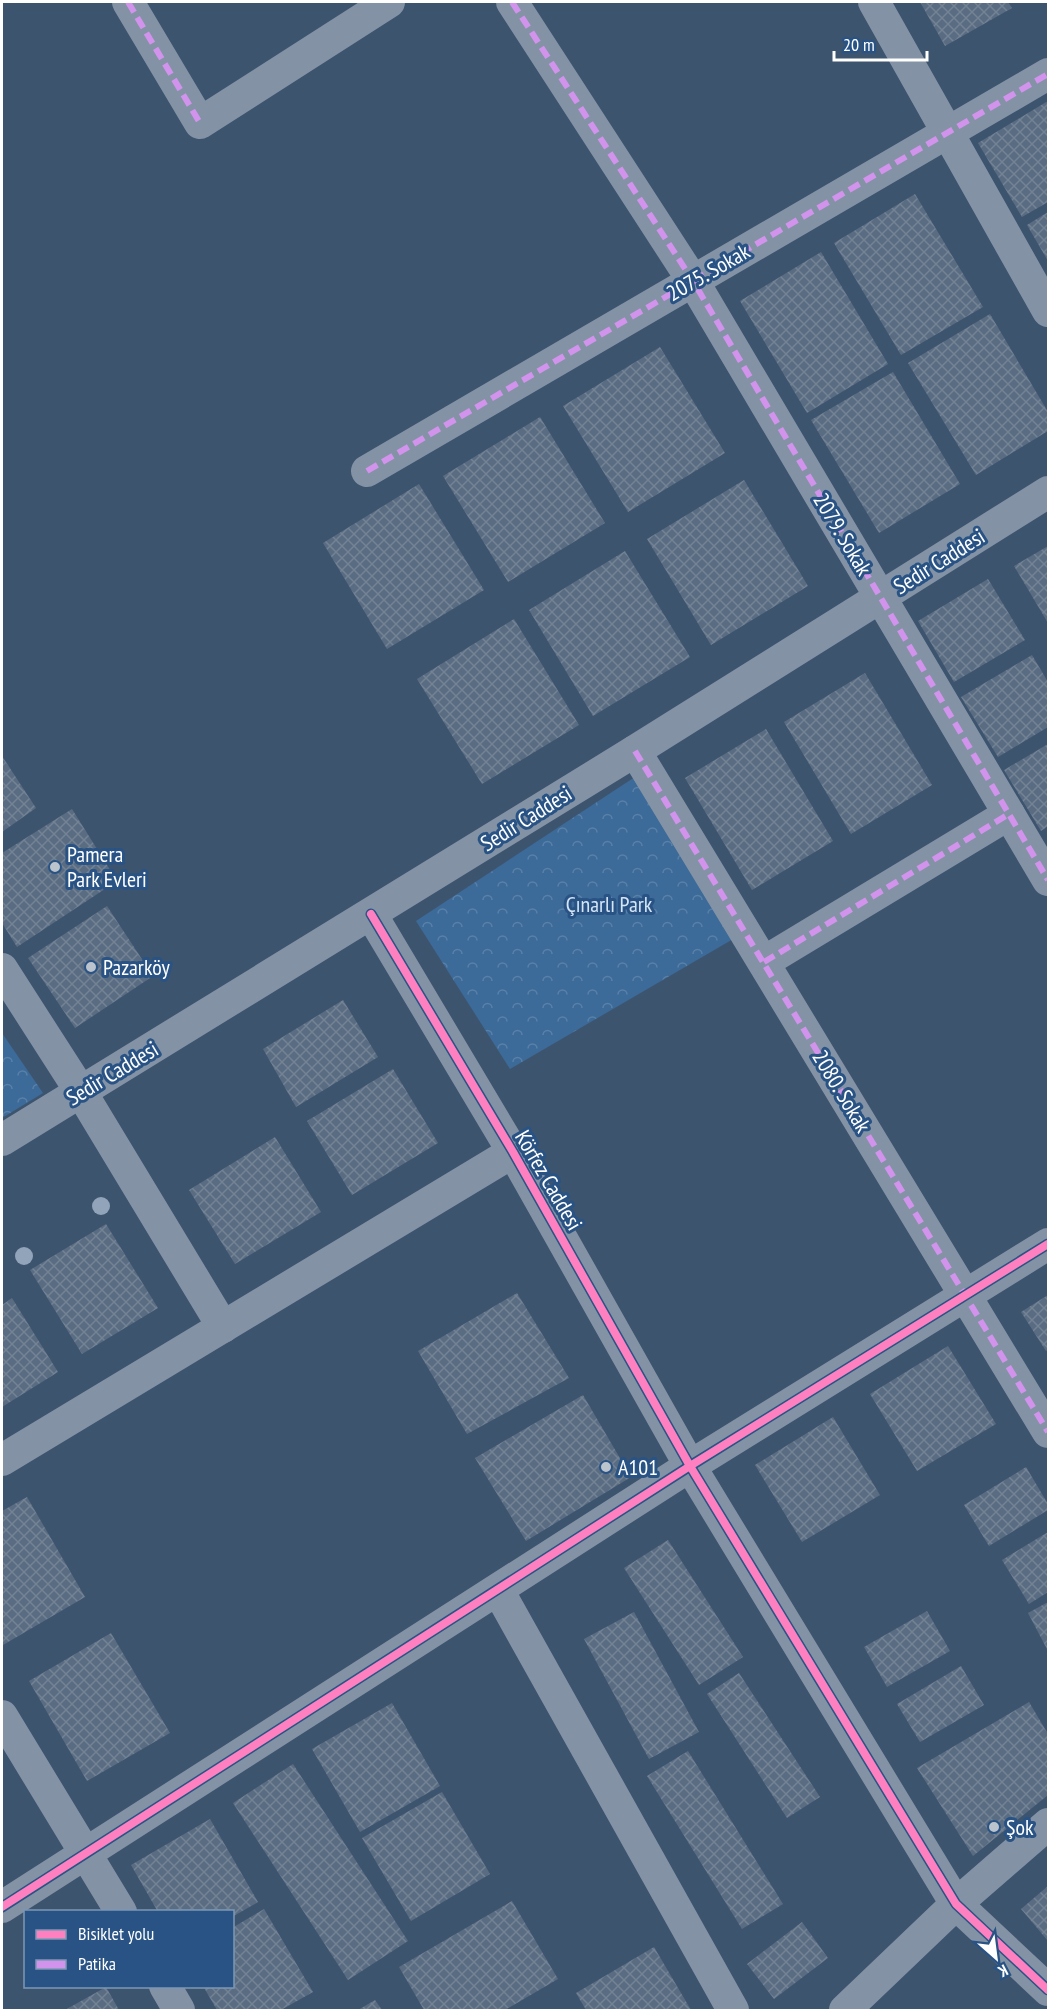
<svg xmlns="http://www.w3.org/2000/svg" width="1050" height="2012" font-family="'PT Sans Narrow',sans-serif">
	<defs>
		<pattern id="forest-crowns" width="20" height="18" patternUnits="userSpaceOnUse" patternTransform="scale(1.5)"><rect width="20" height="18" fill="#3c6a99"/><path d="M2 6a3 3 0 1 1 6 0M12 15a3 3 0 1 1 6 0" fill="none" stroke="#5980a8"/></pattern>
		<pattern id="building-cross-hatch" width="8" height="8" patternUnits="userSpaceOnUse" patternTransform="scale(1.5)"><rect width="8" height="8" fill="#5a6c81"/><path d="M0 0l8 8M0 8l8-8" fill="none" stroke="#738294"/></pattern>
	</defs>
	<rect width="100%" height="100%" fill="#3d546f"/>
	<!-- forest -->
	<g fill="url(#forest-crowns)">
		<polygon points="644,771 740,935 510,1069 416,921"/>
		<polygon points="2,1033 43,1093 2,1118"/>
	</g>
	<!-- building -->
	<g fill="url(#building-cross-hatch)">
		<polygon points="920,2 1008,2 1012,8 945,46"/>
		<polygon points="1048,101 1048,202 1022,217 978,143"/>
		<polygon points="915,194 983,307 901,355 834,243"/>
		<polygon points="1048,212 1048,261 1027,225"/>
		<polygon points="821,252 888,364 807,413 740,301"/>
		<polygon points="990,314 1048,412 1048,431 976,475 908,363"/>
		<polygon points="660,347 725,453 628,512 563,406"/>
		<polygon points="893,372 960,484 879,533 811,420"/>
		<polygon points="540,417 605,523 508,582 443,476"/>
		<polygon points="744,480 808,586 711,645 647,539"/>
		<polygon points="419,484 484,590 387,649 323,543"/>
		<polygon points="1048,546 1048,623 1014,566"/>
		<polygon points="625,551 690,657 593,716 529,610"/>
		<polygon points="988,579 1025,640 954,682 918,621"/>
		<polygon points="514,619 579,725 482,784 417,679"/>
		<polygon points="1032,655 1048,682 1048,727 998,757 961,697"/>
		<polygon points="865,673 932,785 851,834 784,722"/>
		<polygon points="766,729 833,841 752,890 685,778"/>
		<polygon points="1048,744 1048,826 1041,831 1004,770"/>
		<polygon points="2,756 36,808 2,832"/>
		<polygon points="72,809 117,881 17,947 2,923 2,853"/>
		<polygon points="107,906 153,976 75,1028 28,958"/>
		<polygon points="343,1000 378,1057 296,1107 263,1049"/>
		<polygon points="393,1069 438,1143 352,1195 307,1121"/>
		<polygon points="275,1137 321,1212 235,1264 189,1190"/>
		<polygon points="106,1224 158,1308 82,1354 30,1270"/>
		<polygon points="517,1293 569,1378 467,1434 418,1351"/>
		<polygon points="1048,1295 1048,1350 1046,1351 1021,1312"/>
		<polygon points="12,1298 58,1372 2,1407 2,1305"/>
		<polygon points="948,1346 996,1424 917,1471 870,1394"/>
		<polygon points="583,1395 631,1477 526,1541 475,1458"/>
		<polygon points="833,1417 880,1495 802,1542 755,1465"/>
		<polygon points="1026,1467 1048,1504 1048,1510 989,1546 964,1505"/>
		<polygon points="27,1497 85,1597 3,1645 2,1642 2,1511"/>
		<polygon points="1048,1532 1048,1592 1029,1604 1002,1560"/>
		<polygon points="668,1540 743,1657 699,1685 624,1568"/>
		<polygon points="1048,1602 1048,1651 1028,1613"/>
		<polygon points="927,1611 950,1651 887,1687 864,1647"/>
		<polygon points="634,1612 699,1732 649,1759 584,1639"/>
		<polygon points="111,1633 170,1733 87,1781 29,1681"/>
		<polygon points="961,1666 984,1705 920,1742 897,1704"/>
		<polygon points="739,1673 820,1797 787,1818 707,1694"/>
		<polygon points="1029,1702 1048,1734 1048,1795 973,1856 917,1768"/>
		<polygon points="392,1703 440,1786 360,1832 312,1749"/>
		<polygon points="688,1751 783,1904 742,1929 647,1776"/>
		<polygon points="293,1764 408,1941 348,1980 233,1803"/>
		<polygon points="442,1792 490,1874 411,1921 362,1838"/>
		<polygon points="210,1819 258,1902 232,1917 232,1912 158,1912 131,1865"/>
		<polygon points="1048,1886 1048,1941 1021,1909"/>
		<polygon points="512,1901 558,1979 505,2010 424,2010 399,1967"/>
		<polygon points="264,1909 313,1992 281,2010 217,2010 203,1986 232,1986 232,1928"/>
		<polygon points="802,1922 828,1958 774,1999 747,1964"/>
		<polygon points="654,1947 691,2010 586,2010 576,1993"/>
		<polygon points="106,1987 119,2010 65,2010"/>
		<polygon points="375,2000 382,2010 358,2010"/>
	</g>
	<g fill="none" stroke-linecap="round" stroke-linejoin="round">
		<!-- minor -->
		<g stroke="#8393a5" stroke-width="32">
			<polyline points="128,2 200,123 389,2"/>
			<polyline points="512,2 693,281 1048,880"/>
			<polyline points="874,2 1048,311"/>
			<polyline points="367,471 1048,74"/>
			<polyline points="635,751 1048,1432"/>
			<polyline points="371,914 513,1152 690,1466 956,1904 1048,1990"/>
			<polyline points="764,962 1009,814"/>
			<polyline points="2,969 81,1092 223,1327"/>
			<polyline points="2,1140 635,751 1048,492"/>
			<polyline points="2,1460 513,1152"/>
			<polyline points="498,1590 733,2010"/>
			<polyline points="2,1716 121,1912"/>
			<polyline points="2,1907 690,1466 1048,1244"/>
			<polyline points="165,1986 179,2010"/>
			<polyline points="845,2010 956,1904 1048,1824"/>
		</g>
		<!-- quiet -->
		<g stroke="#d193ec" stroke-width="6" stroke-dasharray="12 6" stroke-linecap="butt">
			<polyline points="128,2 200,123"/>
			<polyline points="512,2 693,281 1048,880"/>
			<polyline points="367,471 1048,74"/>
			<polyline points="635,751 1048,1432"/>
			<polyline points="764,962 1009,814"/>
		</g>
		<!-- cycleway casing -->
		<g stroke="#285384" stroke-width="11">
			<g id="cycleway">
				<polyline points="371,914 513,1152 690,1466 956,1904 1048,1990"/>
				<polyline points="2,1907 690,1466 1048,1244"/>
			</g>
		</g>
		<!-- cycleway -->
		<use href="#cycleway" stroke="#ff80c0" stroke-width="8"/>
	</g>
	<!-- trees -->
	<g fill="#91a4b9">
		<circle cx="101" cy="1206" r="9"/>
		<circle cx="24" cy="1256" r="9"/>
	</g>
	<!-- markers -->
	<g fill="#bbc3cd" stroke="#285384" stroke-width="2">
		<circle cx="55" cy="867" r="6"/>
		<circle cx="91" cy="967" r="6"/>
		<circle cx="606" cy="1467" r="6"/>
		<circle cx="994" cy="1827" r="6"/>
	</g>
	<g text-anchor="middle" stroke-width="6" stroke-linejoin="round" paint-order="stroke">
		<!-- street labels -->
		<g font-size="22" fill="#fff" stroke="#285384">
			<text transform="translate(708 272) rotate(-30)" y="8">2075. Sokak</text>
			<text transform="translate(843 534) rotate(59)" y="8">2079. Sokak</text>
			<text transform="translate(939 561) rotate(-32)" y="8">Sedir Caddesi</text>
			<text transform="translate(526 818) rotate(-32)" y="8">Sedir Caddesi</text>
			<text transform="translate(112 1073) rotate(-31)" y="8">Sedir Caddesi</text>
			<text transform="translate(842 1091) rotate(59)" y="8">2080. Sokak</text>
			<text transform="translate(549 1180) rotate(60)" y="8">Körfez Caddesi</text>
		</g>
		<!-- poi labels -->
		<g font-size="22" fill="#fff" stroke="#285384" text-anchor="start">
			<text x="67" y="862">Pamera<tspan x="67" dy="25">Park Evleri</tspan></text>
			<text x="103" y="975">Pazarköy</text>
			<text x="618" y="1475">A101</text>
			<text x="1006" y="1835">Şok</text>
		</g>
		<!-- park labels -->
		<g font-size="22" fill="#d5e5f6" stroke="#285384">
			<text x="609" y="912">Çınarlı Park</text>
		</g>
	</g>
	<!-- border -->
	<rect width="1050" height="2012" fill="none" stroke="#ffffff" stroke-width="6"/>
	<!-- legend -->
	<rect x="24" y="1910" width="210" height="78" fill="#285384" stroke="#7e98b5" stroke-width="1.5"/>
	<rect x="36" y="1930" width="30" height="9" fill="#ff80c0" stroke="#7e98b5" stroke-width="1.5"/>
	<text x="78" y="1940" font-size="18" fill="#ffffff">Bisiklet yolu</text>
	<rect x="36" y="1960" width="30" height="9" fill="#d193ec" stroke="#7e98b5" stroke-width="1.5"/>
	<text x="78" y="1970" font-size="18" fill="#ffffff">Patika</text>
	<!-- north arrow -->
	<g transform="translate(996 1958) rotate(152)" stroke="#285384" stroke-width="4.5" paint-order="stroke">
	<path d="M0-4.5L10 22L0 15L-10 22Z" fill="#ffffff"/>
	<text y="-9" font-size="16" font-weight="bold" text-anchor="middle" fill="#ffffff">K</text>
	</g>
	<!-- scale -->
	<path d="M834 51v9h93v-9" fill="none" stroke="#ffffff" stroke-width="3"/>
	<text x="843" y="51" font-size="18" fill="#ffffff" stroke="#285384" stroke-width="4.5" paint-order="stroke">20 m</text>
</svg>
